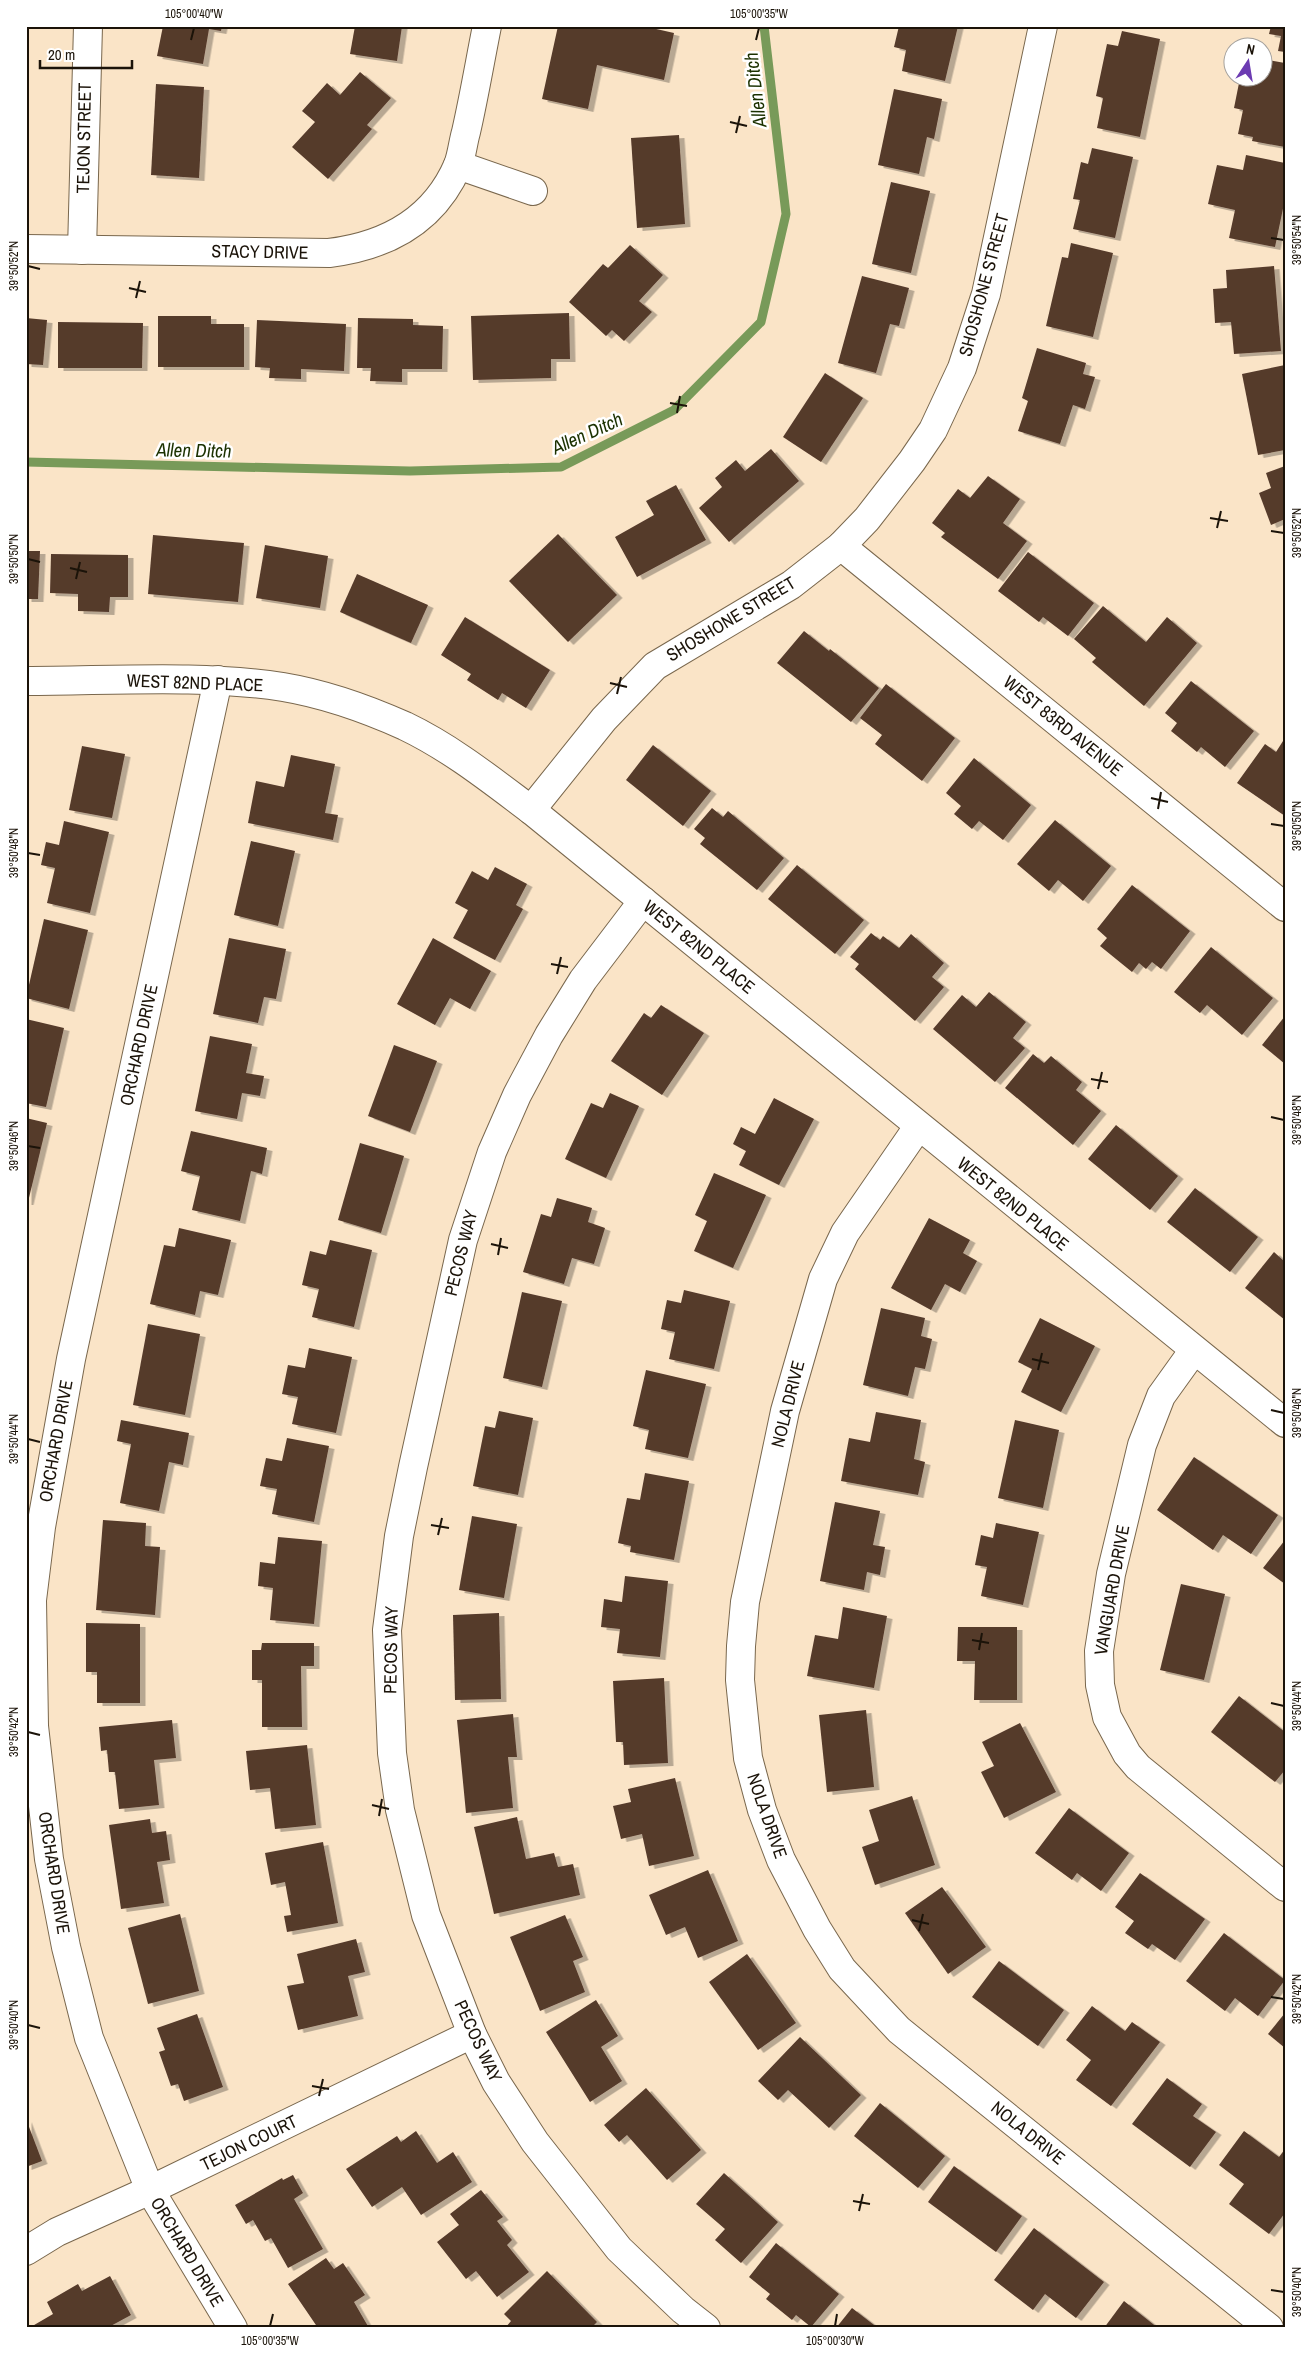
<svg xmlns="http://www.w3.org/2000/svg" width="1311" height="2354" font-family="'Archivo Narrow',sans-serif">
	<defs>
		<filter id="shadow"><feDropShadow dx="5.5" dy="3" stdDeviation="0" flood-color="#0004"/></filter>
	</defs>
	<rect width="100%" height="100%" fill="#fae4c7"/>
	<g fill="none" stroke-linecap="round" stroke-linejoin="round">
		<!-- stream -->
		<polyline stroke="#789a59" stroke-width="9" points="26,462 410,471 561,467 674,410 761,322 786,214 764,26"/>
	</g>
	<!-- building -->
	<g fill="#553a2c" filter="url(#shadow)">
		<polygon points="163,26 222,26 221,31 209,29 203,64 157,56"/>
		<polygon points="355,26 402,26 397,61 350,54"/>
		<polygon points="558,26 604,26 616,29 617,26 643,26 674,33 664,80 597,65 588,109 542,99"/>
		<polygon points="899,26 958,26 945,81 902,71 906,50 894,47"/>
		<polygon points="1271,26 1285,26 1285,52 1278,51 1281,36 1269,34"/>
		<polygon points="1122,31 1160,39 1140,137 1097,128 1103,98 1096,96 1107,44 1118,46"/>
		<polygon points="1268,60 1285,63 1285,147 1252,141 1253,137 1238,134 1243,110 1234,108 1240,78 1264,78"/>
		<polygon points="360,72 391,98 367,125 372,129 328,179 292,147 315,122 302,111 327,83 340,95"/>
		<polygon points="156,84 204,87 199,178 151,175"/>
		<polygon points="894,89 942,99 934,139 927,137 919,174 878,165"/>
		<polygon points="679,135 685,224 637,228 631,138"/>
		<polygon points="1092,148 1133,157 1115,238 1073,229 1080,200 1073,199 1081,162 1088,164"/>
		<polygon points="1246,155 1285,163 1285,199 1275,247 1229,238 1235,210 1208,204 1217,165 1243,170"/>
		<polygon points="891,182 930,191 911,273 872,264"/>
		<polygon points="1071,243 1113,253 1093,337 1046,326 1062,257 1068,258"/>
		<polygon points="630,245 663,275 639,301 652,312 624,341 612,330 606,336 569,302 603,264 608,268"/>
		<polygon points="1274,266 1281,351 1234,354 1231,322 1215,323 1213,289 1227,288 1226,270"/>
		<polygon points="862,276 909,288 899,326 890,324 876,373 838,363"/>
		<polygon points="569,313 570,359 551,359 551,378 473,380 471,316"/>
		<polygon points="158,316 211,316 211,324 244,324 244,367 158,367"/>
		<polygon points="26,318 47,320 43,365 26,364"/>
		<polygon points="358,318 413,319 413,325 443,326 442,369 402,369 402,382 370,381 371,368 357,368"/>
		<polygon points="257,320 346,324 344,371 301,369 301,379 269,378 270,368 255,367"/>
		<polygon points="58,322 143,323 142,368 58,368"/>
		<polygon points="1037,348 1086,363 1083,374 1095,377 1085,409 1073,405 1060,444 1018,431 1028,401 1022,398"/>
		<polygon points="1285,365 1285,450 1258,455 1242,374"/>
		<polygon points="825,373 863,398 821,462 783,437"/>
		<polygon points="771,449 799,481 729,542 699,508 722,487 715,478 736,460 745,471"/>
		<polygon points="1285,466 1285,519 1271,525 1259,493 1271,488 1266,473"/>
		<polygon points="988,476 1020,499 1003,523 1027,541 998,579 941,537 945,533 932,523 958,489 970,498"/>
		<polygon points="676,485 706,540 637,577 615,537 654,515 646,501"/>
		<polygon points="558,534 617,595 568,642 509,581"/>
		<polygon points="153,535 244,543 238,602 148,594"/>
		<polygon points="265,545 328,556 320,608 256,598"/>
		<polygon points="26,551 40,551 38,599 26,599"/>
		<polygon points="1028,552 1094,603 1068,636 1043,617 1039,622 998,591"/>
		<polygon points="51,554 128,555 128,597 110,597 109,612 78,611 78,594 50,593"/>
		<polygon points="357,574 428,605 411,643 340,612"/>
		<polygon points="1103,606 1146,642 1167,617 1197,643 1144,706 1092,662 1096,658 1074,639"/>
		<polygon points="465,617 550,670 526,708 502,693 498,700 467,680 471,674 441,655"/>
		<polygon points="804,631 829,651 830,649 879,688 851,722 777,663"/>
		<polygon points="1191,681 1254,731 1225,767 1201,747 1197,752 1171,731 1177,723 1165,713"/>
		<polygon points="886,684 955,738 922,781 875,744 882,735 860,718"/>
		<polygon points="1283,741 1285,742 1285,816 1237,783 1265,744 1276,752"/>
		<polygon points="653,745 711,791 683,826 626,780"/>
		<polygon points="82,746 125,754 112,818 69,810"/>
		<polygon points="291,755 335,764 325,813 338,815 333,840 248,823 256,781 284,787"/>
		<polygon points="974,758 1031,805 1003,840 979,821 972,829 954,814 961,806 946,793"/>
		<polygon points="712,808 723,817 728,811 784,858 757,890 700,844 705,838 694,829"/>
		<polygon points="1055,820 1111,866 1083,901 1058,880 1049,891 1017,864"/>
		<polygon points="64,821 109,832 90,913 47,903 55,868 41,865 46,842 59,845"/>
		<polygon points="251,841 295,851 278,926 234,915"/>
		<polygon points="797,865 864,920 835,954 768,899"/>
		<polygon points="495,867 527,884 516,905 523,909 495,960 453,938 468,910 455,903 472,871 488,880"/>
		<polygon points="1132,885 1190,931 1161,969 1152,962 1146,969 1139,963 1132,972 1100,946 1107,938 1097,929"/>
		<polygon points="44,919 88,930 69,1009 26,998"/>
		<polygon points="871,933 880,940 883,936 899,948 911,934 944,963 932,977 944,987 915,1021 855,969 859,964 850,957"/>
		<polygon points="229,938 286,949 276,999 264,997 258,1023 213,1014"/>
		<polygon points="433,938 491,971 470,1009 450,998 435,1025 397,1004"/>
		<polygon points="1211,947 1273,998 1242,1035 1207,1005 1200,1013 1174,992"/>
		<polygon points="989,992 1026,1022 1013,1038 1025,1048 995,1082 933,1029 962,995 976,1007"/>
		<polygon points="661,1005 704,1033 662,1095 611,1061 644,1013 651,1018"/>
		<polygon points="1285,1016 1285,1064 1262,1045"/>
		<polygon points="26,1019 64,1028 46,1107 26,1103"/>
		<polygon points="210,1036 252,1044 246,1073 264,1076 260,1096 242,1093 237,1119 195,1111"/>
		<polygon points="394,1045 437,1061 410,1132 368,1116"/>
		<polygon points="1033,1054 1044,1063 1051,1056 1082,1082 1076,1090 1101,1111 1073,1145 1005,1088"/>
		<polygon points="610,1093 639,1106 606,1178 565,1159 591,1103 603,1108"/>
		<polygon points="774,1098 814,1119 779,1185 739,1165 746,1151 733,1144 741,1127 755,1134"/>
		<polygon points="26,1118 47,1123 28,1202 26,1202"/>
		<polygon points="1116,1125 1178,1176 1150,1210 1088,1159"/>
		<polygon points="191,1131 267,1148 262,1174 251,1171 240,1221 192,1210 200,1176 181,1171"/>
		<polygon points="360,1143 404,1156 381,1233 338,1220"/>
		<polygon points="714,1173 766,1195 733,1268 694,1251 707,1221 695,1215"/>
		<polygon points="1195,1188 1258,1237 1230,1272 1167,1222"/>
		<polygon points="557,1198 592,1208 588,1222 605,1228 594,1264 572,1258 564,1284 523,1272 541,1214 551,1217"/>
		<polygon points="929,1218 970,1240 963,1253 977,1261 960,1292 945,1284 931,1310 891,1288"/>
		<polygon points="179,1228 231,1240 218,1295 200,1291 195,1315 150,1304 164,1245 175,1247"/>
		<polygon points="330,1240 372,1250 354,1327 312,1317 319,1289 302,1285 310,1251 326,1255"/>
		<polygon points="1274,1252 1285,1262 1285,1320 1245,1288"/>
		<polygon points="684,1290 730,1301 714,1369 669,1359 675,1332 661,1329 667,1300 681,1303"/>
		<polygon points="522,1292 562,1301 542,1387 503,1378"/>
		<polygon points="881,1308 925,1318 921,1336 932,1339 925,1369 915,1367 908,1396 863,1385"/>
		<polygon points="1040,1318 1095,1346 1061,1412 1021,1392 1032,1369 1018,1362"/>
		<polygon points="148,1324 200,1334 185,1415 133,1405"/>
		<polygon points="309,1348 352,1357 336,1433 292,1424 298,1397 282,1394 288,1365 305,1368"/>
		<polygon points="646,1370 706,1384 688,1458 645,1449 649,1430 633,1426"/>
		<polygon points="499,1411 533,1418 518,1495 473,1486 485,1426 495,1428"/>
		<polygon points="876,1412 921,1420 914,1459 925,1462 918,1495 841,1481 849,1438 870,1442"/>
		<polygon points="121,1420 189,1433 183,1465 169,1462 159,1511 120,1503 131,1444 117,1441"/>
		<polygon points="1015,1420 1059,1430 1043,1508 998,1498"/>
		<polygon points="287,1438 329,1446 314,1522 272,1514 277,1489 260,1486 266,1458 282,1461"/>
		<polygon points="1194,1457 1278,1515 1251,1554 1223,1535 1213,1550 1157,1510"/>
		<polygon points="645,1473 689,1481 674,1560 630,1552 631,1546 618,1543 627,1498 640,1500"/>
		<polygon points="835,1502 880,1511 873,1545 885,1547 880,1575 867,1572 864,1590 820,1581"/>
		<polygon points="472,1516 517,1524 504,1598 459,1590"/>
		<polygon points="103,1520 146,1523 145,1546 160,1547 155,1615 96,1610"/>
		<polygon points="996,1523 1039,1532 1023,1605 981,1596 987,1567 975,1565 981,1535 993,1538"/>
		<polygon points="278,1537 322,1541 314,1624 270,1620 273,1588 258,1586 260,1562 275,1564"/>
		<polygon points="1285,1540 1285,1584 1263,1568"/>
		<polygon points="625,1576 668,1581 660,1657 617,1653 620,1629 601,1627 604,1599 622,1602"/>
		<polygon points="1181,1584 1225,1594 1204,1680 1160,1670"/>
		<polygon points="843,1607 887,1616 874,1688 807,1676 815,1635 838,1639"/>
		<polygon points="499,1613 501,1699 455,1700 453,1615"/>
		<polygon points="86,1623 140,1624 140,1703 97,1703 97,1672 86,1672"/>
		<polygon points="958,1627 1017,1627 1017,1700 974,1700 975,1661 957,1661"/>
		<polygon points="262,1643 314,1643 314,1666 301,1666 302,1727 262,1727 262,1680 252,1680 252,1650 261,1650"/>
		<polygon points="664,1678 668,1763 624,1765 623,1742 616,1742 613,1681"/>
		<polygon points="1239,1696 1285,1732 1285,1770 1275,1782 1211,1732"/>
		<polygon points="866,1710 874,1787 827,1792 819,1715"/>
		<polygon points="513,1714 517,1757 508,1757 513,1808 466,1813 457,1720"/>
		<polygon points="172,1720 176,1758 154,1760 159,1805 119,1809 115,1772 109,1772 107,1750 101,1751 99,1727"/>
		<polygon points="1020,1723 1056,1792 1004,1818 981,1772 994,1766 982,1742"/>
		<polygon points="307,1745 316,1825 275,1829 270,1788 250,1790 246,1751"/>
		<polygon points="675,1778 694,1856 649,1866 642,1834 621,1839 613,1806 631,1802 628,1789"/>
		<polygon points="912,1796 935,1865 875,1885 862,1847 879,1841 869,1810"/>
		<polygon points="1069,1808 1129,1853 1101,1891 1077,1873 1072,1880 1035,1853"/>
		<polygon points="517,1817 526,1859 554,1853 558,1867 573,1864 580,1895 494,1914 474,1827"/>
		<polygon points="150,1819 152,1833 166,1831 170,1860 157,1862 164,1903 121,1909 109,1825"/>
		<polygon points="323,1842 338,1923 287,1932 284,1916 291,1915 285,1882 271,1885 265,1853"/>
		<polygon points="708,1870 738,1941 698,1958 685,1927 666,1935 649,1895"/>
		<polygon points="1140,1873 1205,1919 1175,1960 1152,1944 1148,1949 1125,1933 1134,1921 1115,1907"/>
		<polygon points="942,1887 986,1947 948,1974 905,1913"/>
		<polygon points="180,1914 199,1991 148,2004 128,1928"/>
		<polygon points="565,1915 583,1957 573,1961 585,1992 540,2011 510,1937"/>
		<polygon points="1224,1933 1285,1980 1258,2016 1235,1998 1225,2011 1186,1981"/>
		<polygon points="356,1939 365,1972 348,1976 358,2016 298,2030 287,1986 304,1983 297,1954"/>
		<polygon points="747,1954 796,2023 758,2050 709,1982"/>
		<polygon points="999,1961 1064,2010 1038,2046 972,1997"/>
		<polygon points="596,2000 618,2036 601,2047 622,2081 590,2102 546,2032"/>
		<polygon points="1092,2006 1125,2031 1132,2022 1160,2042 1111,2106 1076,2080 1091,2060 1066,2040"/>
		<polygon points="1285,2013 1285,2048 1268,2034"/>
		<polygon points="197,2014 223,2087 184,2101 178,2084 171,2086 159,2052 165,2050 157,2028"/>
		<polygon points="800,2037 861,2095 829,2128 788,2090 778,2100 758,2081"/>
		<polygon points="1167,2078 1202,2104 1193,2116 1216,2132 1190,2167 1132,2124"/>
		<polygon points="646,2088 701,2150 667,2180 627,2135 619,2142 604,2125"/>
		<polygon points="880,2103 945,2156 918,2188 854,2136"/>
		<polygon points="26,2119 42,2161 26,2167"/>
		<polygon points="416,2131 437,2163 453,2152 472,2182 421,2215 402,2187 372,2207 346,2169 397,2136 401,2142"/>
		<polygon points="1244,2131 1279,2157 1285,2149 1285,2213 1269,2234 1229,2204 1244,2184 1219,2165"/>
		<polygon points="954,2166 1022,2216 996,2252 928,2202"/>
		<polygon points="724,2173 778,2222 741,2263 715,2240 725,2229 696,2204"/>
		<polygon points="293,2175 303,2193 294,2199 323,2249 288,2268 271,2238 265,2241 253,2220 246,2224 235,2205 282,2178 283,2180"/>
		<polygon points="481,2190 503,2217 497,2221 512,2240 507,2245 529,2272 497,2297 476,2271 466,2279 437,2242 459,2225 450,2214"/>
		<polygon points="1034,2228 1104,2282 1076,2318 1045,2294 1033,2310 994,2280"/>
		<polygon points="776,2243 839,2294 811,2327 796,2315 792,2320 766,2299 770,2294 749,2277"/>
		<polygon points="326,2258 334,2269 343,2263 365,2295 354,2302 369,2328 318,2328 288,2284"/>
		<polygon points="547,2271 597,2322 591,2328 505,2328 511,2321 504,2314"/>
		<polygon points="110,2276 131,2315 107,2328 29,2328 53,2314 47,2302 78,2284 82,2291"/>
		<polygon points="1124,2301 1158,2328 1104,2328"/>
		<polygon points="852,2308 878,2328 836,2328"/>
	</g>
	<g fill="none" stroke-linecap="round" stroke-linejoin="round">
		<!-- street casing -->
		<g stroke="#79674d" stroke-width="30">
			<g id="street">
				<polyline points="458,165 533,191"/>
				<path d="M26,249L329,253C386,246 434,221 458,165C462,155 463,142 466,132C474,97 480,61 487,26"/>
				<polyline points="82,250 88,26"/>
				<polyline points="841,546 1285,907"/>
				<polyline points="218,680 71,1359 41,1527 32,1600 34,1726 49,1859 66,1947 89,2038 150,2190 233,2328"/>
				<path d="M26,681C110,681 200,674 283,687C325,694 367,709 405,726C451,748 491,780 531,810L1285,1423"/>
				<polyline points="531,810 604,719 655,666 791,585 841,546 867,519 912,461 933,430 962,368 986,294 1043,26"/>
				<polyline points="643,901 583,980 549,1035 517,1095 492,1152 463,1240 413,1467 399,1536 387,1630 392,1753 400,1810 426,1915 472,2034 496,2082 535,2142 619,2249 683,2310 706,2328"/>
				<polyline points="918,1127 845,1233 823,1279 785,1411 745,1602 741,1646 740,1680 748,1758 762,1810 781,1860 817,1929 842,1969 899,2030 1269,2328"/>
				<polyline points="1194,1350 1161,1396 1142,1445 1111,1574 1099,1651 1100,1685 1107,1717 1127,1754 1138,1767 1285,1887"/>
				<polyline points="26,2251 57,2232 150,2190 472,2034"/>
			</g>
		</g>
		<!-- street -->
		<use href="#street" stroke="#fff" stroke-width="28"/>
	</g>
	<!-- ticks -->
	<path fill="none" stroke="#1b1309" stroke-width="2" d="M191,40L194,28M756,40L759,28M730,122L747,126M736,133L740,116M1271,238L1284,240M28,266L40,269M129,288L146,292M136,298L140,281M670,403L687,406M677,413L680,396M1210,518L1228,521M1217,528L1221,511M1271,531L1284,533M28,559L40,562M70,568L87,572M76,579L80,562M610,683L627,687M617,694L621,677M1151,798L1168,802M1158,809L1161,792M1271,824L1284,826M28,853L40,855M551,964L568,967M557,974L561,957M1091,1079L1108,1082M1098,1089L1102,1072M1271,1117L1284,1120M28,1146L40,1148M491,1244L508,1248M498,1255L501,1238M1032,1359L1049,1363M1038,1370L1042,1353M1271,1410L1284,1413M28,1439L40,1442M431,1525L449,1528M438,1535L442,1518M972,1640L989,1643M979,1650L982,1633M1271,1703L1284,1706M28,1732L40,1735M372,1805L389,1809M379,1816L382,1799M912,1920L929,1924M919,1931L923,1914M1271,1997L1284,1999M28,2025L40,2028M312,2086L329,2089M319,2096L323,2079M853,2201L870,2204M859,2211L863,2194M1271,2290L1284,2292M270,2326L273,2314M835,2326L837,2314"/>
	<g text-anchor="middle" stroke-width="5" stroke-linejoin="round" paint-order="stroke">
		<!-- street labels -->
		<g font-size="18" fill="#1b1309" stroke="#fff">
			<text transform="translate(84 138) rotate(-89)" y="6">TEJON STREET</text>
			<text transform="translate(260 252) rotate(1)" y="6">STACY DRIVE</text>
			<text transform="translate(984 285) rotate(-75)" y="6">SHOSHONE STREET</text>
			<text transform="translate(731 619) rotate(-31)" y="6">SHOSHONE STREET</text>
			<text transform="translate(195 683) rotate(2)" y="6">WEST 82ND PLACE</text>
			<text transform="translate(1063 726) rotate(39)" y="6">WEST 83RD AVENUE</text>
			<text transform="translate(699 947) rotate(39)" y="6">WEST 82ND PLACE</text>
			<text transform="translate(139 1045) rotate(-78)" y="6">ORCHARD DRIVE</text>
			<text transform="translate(1013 1204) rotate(39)" y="6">WEST 82ND PLACE</text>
			<text transform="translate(461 1253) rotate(-76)" y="6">PECOS WAY</text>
			<text transform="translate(788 1404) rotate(-76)" y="6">NOLA DRIVE</text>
			<text transform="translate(56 1441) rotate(-80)" y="6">ORCHARD DRIVE</text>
			<text transform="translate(1112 1590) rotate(-80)" y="6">VANGUARD DRIVE</text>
			<text transform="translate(391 1650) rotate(-89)" y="6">PECOS WAY</text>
			<text transform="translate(767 1816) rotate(71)" y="6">NOLA DRIVE</text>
			<text transform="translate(54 1873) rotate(81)" y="6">ORCHARD DRIVE</text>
			<text transform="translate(478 2041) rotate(65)" y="6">PECOS WAY</text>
			<text transform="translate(1028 2133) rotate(39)" y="6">NOLA DRIVE</text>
			<text transform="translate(249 2143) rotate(-26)" y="6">TEJON COURT</text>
			<text transform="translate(187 2252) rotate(59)" y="6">ORCHARD DRIVE</text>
		</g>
		<!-- water labels -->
		<g font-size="19" font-style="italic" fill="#1b3100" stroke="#fff">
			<text transform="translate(755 90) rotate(-97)" y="7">Allen Ditch</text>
			<text transform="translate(587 433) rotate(-24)" y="7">Allen Ditch</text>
			<text transform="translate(194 450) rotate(1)" y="7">Allen Ditch</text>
		</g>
	</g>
	<!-- border -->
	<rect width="1311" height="2354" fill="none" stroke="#ffffff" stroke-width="55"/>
	<!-- north arrow -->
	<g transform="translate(1248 62) rotate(12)"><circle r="24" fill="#ffffff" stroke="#a4a19d"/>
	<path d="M0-4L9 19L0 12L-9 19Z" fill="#6c3bb2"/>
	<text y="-8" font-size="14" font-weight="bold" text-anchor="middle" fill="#1b1309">N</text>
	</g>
	<!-- scale -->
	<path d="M40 60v8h92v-8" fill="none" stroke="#1b1309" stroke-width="2.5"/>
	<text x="48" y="60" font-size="15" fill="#1b1309" stroke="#ffffff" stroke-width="4" paint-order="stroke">20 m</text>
	<rect x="28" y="28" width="1256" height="2298" fill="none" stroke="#1b1309" stroke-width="2"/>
	<g font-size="12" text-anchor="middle" fill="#1b1309">
		<text x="194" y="18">105°00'40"W</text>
		<text x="759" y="18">105°00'35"W</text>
		<text transform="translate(1297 240) rotate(-90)" y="4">39°50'54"N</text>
		<text transform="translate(14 266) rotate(-90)" y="4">39°50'52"N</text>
		<text transform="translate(1297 533) rotate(-90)" y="4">39°50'52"N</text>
		<text transform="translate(14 559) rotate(-90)" y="4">39°50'50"N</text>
		<text transform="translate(1297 826) rotate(-90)" y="4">39°50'50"N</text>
		<text transform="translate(14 853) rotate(-90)" y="4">39°50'48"N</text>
		<text transform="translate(1297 1120) rotate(-90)" y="4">39°50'48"N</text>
		<text transform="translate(14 1146) rotate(-90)" y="4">39°50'46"N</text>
		<text transform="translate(1297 1413) rotate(-90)" y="4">39°50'46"N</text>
		<text transform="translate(14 1439) rotate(-90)" y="4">39°50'44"N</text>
		<text transform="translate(1297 1706) rotate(-90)" y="4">39°50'44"N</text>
		<text transform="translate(14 1732) rotate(-90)" y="4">39°50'42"N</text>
		<text transform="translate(1297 1999) rotate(-90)" y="4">39°50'42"N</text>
		<text transform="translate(14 2025) rotate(-90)" y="4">39°50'40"N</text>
		<text transform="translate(1297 2292) rotate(-90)" y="4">39°50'40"N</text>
		<text x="270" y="2345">105°00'35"W</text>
		<text x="835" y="2345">105°00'30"W</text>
	</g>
</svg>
